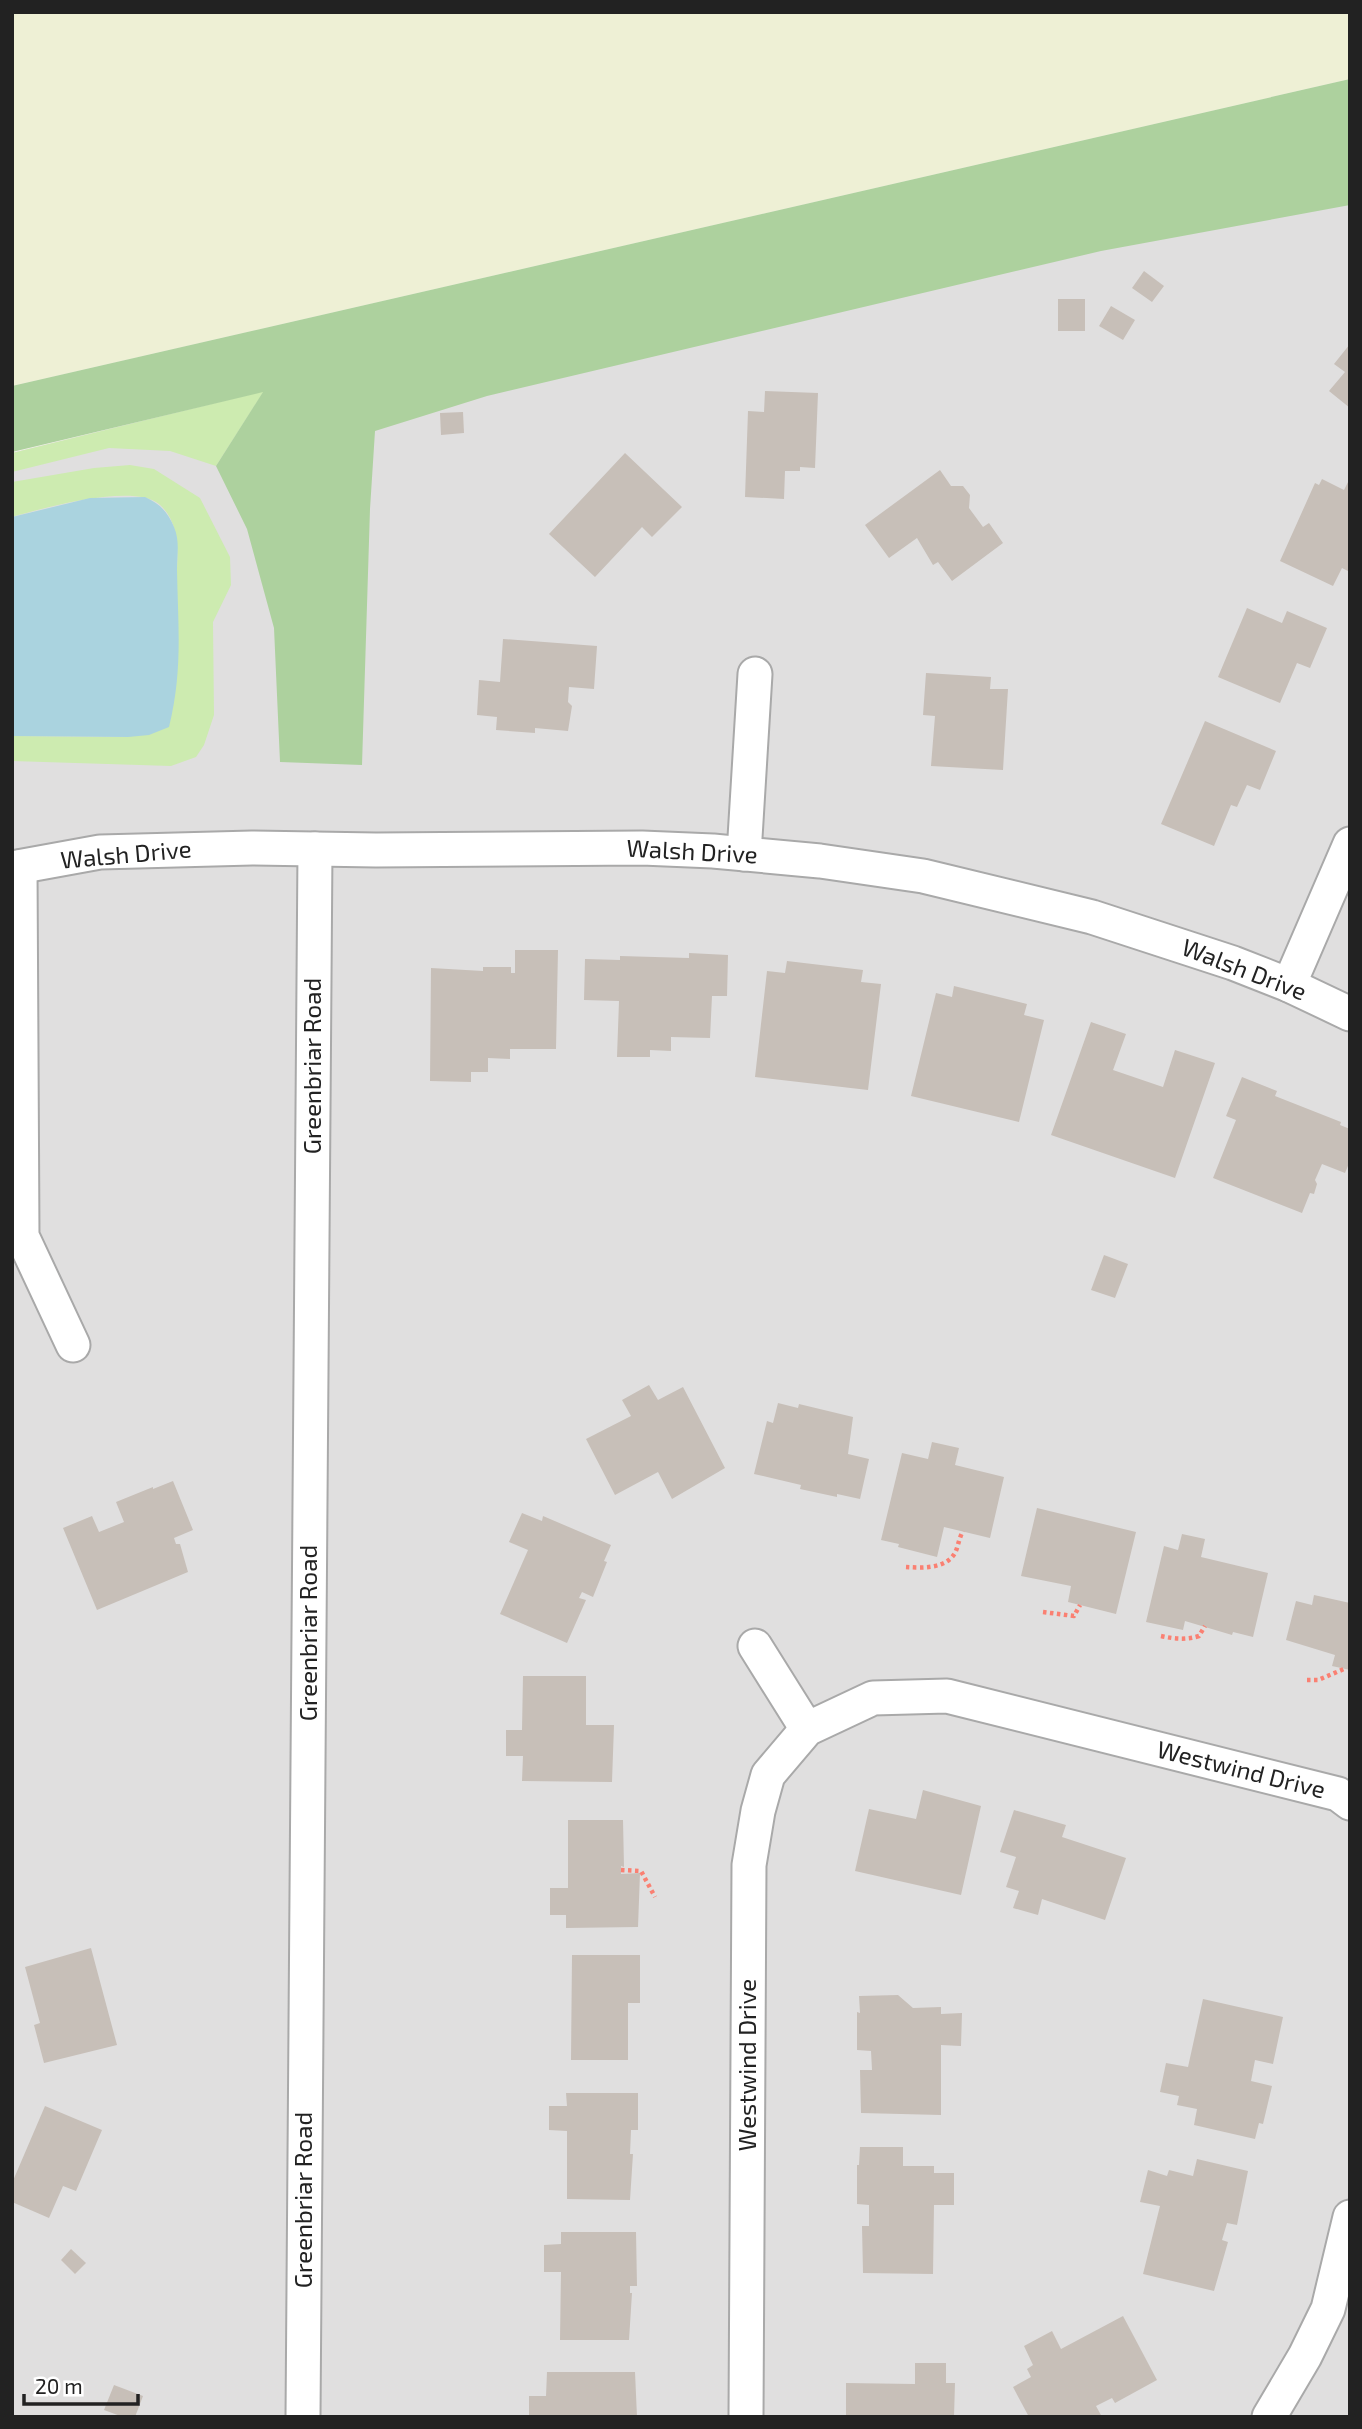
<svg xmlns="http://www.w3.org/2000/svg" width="1362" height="2429" font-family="'Exo 2',sans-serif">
	<rect width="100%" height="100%" fill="#f2efe9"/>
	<!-- residential -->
	<polygon fill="#e0dfdf" points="1350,149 1350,2417 12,2417 12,453 264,391"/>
	<!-- farmland -->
	<polygon fill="#eef0d5" points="12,12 1350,12 1350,79 12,386"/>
	<!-- grass -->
	<g fill="#cdebb0">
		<polygon points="264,391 216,466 170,451 109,448 12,472 12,453"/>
		<path d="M130,465L154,469L200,498L230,557L231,585L213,622L214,715L204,745L196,757L171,766L12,761V736L128,737L177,569C178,546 178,520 159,504C133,483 43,508 12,517V482L94,468Z"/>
	</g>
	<!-- forest -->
	<polygon fill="#add19e" points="1350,79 1350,205 1101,251 487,396 375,431 370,509 362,765 280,762 274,628 247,529 216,466 263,392 12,452 12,386"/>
	<!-- water -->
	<path fill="#aad3df" d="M145,497C159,503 168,512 174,527C180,541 177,554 177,570C178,626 183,670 169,727L149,735L128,737L12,736V517L90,498Z"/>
	<!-- building -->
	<g fill="#c7bfb8">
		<polygon points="1144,271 1164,286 1152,302 1132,288"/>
		<rect x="1058" y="299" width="27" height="32"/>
		<polygon points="1111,306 1135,320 1123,340 1099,326"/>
		<polygon points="1350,344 1350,408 1329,391 1345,372 1334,364"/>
		<polygon points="765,391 818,393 815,468 800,467 800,471 785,471 784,499 745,497 748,411 764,412"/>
		<polygon points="463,412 464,433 441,435 440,413"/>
		<polygon points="625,453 682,507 652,537 642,527 595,577 549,534"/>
		<polygon points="940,470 951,486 963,486 970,495 969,508 983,527 989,523 1003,543 952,581 938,562 933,565 917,538 889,558 865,525"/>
		<polygon points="1350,478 1350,567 1348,571 1342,568 1333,586 1280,561 1315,483 1319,485 1322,479 1344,490"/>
		<polygon points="1247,608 1282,623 1287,611 1327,628 1310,668 1297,663 1280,703 1218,677"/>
		<polygon points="503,639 597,646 594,689 569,687 568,702 572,706 568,731 535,728 535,733 496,730 497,717 477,715 479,680 500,682"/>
		<polygon points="926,673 991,677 990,689 1008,689 1003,770 931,766 935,716 923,715"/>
		<polygon points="1205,721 1276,751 1260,790 1247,785 1237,807 1231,805 1214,846 1161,824"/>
		<polygon points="515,950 558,950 556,1049 510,1049 510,1059 488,1058 488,1072 471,1072 471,1082 430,1081 431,968 483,971 483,967 511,967 511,973 515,973"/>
		<polygon points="689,953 728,955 727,996 712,996 710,1038 671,1037 671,1051 650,1050 650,1057 617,1057 619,1001 584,1000 585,959 620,960 620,956 689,958"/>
		<polygon points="787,961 863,970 861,982 881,984 868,1090 755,1077 767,971 785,973"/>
		<polygon points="954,986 1027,1004 1024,1015 1044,1020 1019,1122 911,1096 936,993 952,997"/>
		<polygon points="1091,1022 1126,1034 1113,1070 1157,1085 1163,1087 1175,1050 1215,1063 1175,1178 1051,1135"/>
		<polygon points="1242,1077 1277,1091 1275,1096 1341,1122 1340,1125 1350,1129 1350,1161 1345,1173 1322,1164 1315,1180 1317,1184 1314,1194 1310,1193 1302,1213 1213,1178 1236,1120 1226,1116"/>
		<polygon points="1104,1255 1128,1264 1115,1298 1091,1290"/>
		<polygon points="649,1385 658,1400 683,1387 725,1468 672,1499 658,1472 615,1495 586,1439 631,1416 622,1400"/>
		<polygon points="778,1403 798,1408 799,1404 853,1417 848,1454 869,1459 860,1499 837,1494 837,1497 800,1489 801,1485 754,1474 767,1421 773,1423"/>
		<polygon points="932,1442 959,1448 955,1465 1004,1477 990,1538 944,1527 937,1557 898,1547 899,1544 881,1540 902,1453 928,1459"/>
		<polygon points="173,1481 193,1530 174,1538 176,1544 180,1544 188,1572 97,1610 63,1528 92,1516 99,1532 124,1522 116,1502 153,1487 153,1489"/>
		<polygon points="1037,1508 1136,1532 1116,1614 1068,1602 1071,1586 1021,1576"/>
		<polygon points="522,1513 542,1521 543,1516 611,1545 604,1561 607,1562 593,1597 582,1592 579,1598 586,1600 567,1643 500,1614 528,1550 509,1542"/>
		<polygon points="1182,1534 1205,1539 1201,1557 1268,1573 1253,1637 1233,1632 1232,1635 1185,1621 1183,1630 1146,1622 1164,1546 1178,1550"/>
		<polygon points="1314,1595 1350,1603 1350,1670 1332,1666 1335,1655 1286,1640 1296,1601 1312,1605"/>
		<polygon points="523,1676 586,1676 586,1725 614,1725 612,1782 522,1781 523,1756 506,1756 506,1730 522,1730"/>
		<polygon points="923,1790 981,1806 961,1895 855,1871 869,1809 916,1819"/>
		<polygon points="1014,1810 1066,1825 1062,1837 1126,1858 1105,1920 1042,1899 1038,1915 1013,1908 1019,1891 1006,1887 1016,1857 1000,1852"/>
		<polygon points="568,1820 623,1820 624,1867 621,1866 621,1874 640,1873 638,1927 566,1928 566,1915 550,1915 550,1888 568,1888"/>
		<polygon points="91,1948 117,2045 44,2063 34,2025 40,2023 25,1967"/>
		<polygon points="572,1955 640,1955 640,2003 628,2003 628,2060 571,2060"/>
		<polygon points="898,1995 913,2008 941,2007 941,2014 962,2013 961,2046 941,2045 941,2115 861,2113 860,2070 872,2070 871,2051 857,2050 857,2012 860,2013 859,1996"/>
		<polygon points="1203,1999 1283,2017 1273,2064 1255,2060 1251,2081 1272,2086 1263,2124 1259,2123 1255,2139 1194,2125 1197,2109 1177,2105 1179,2096 1160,2092 1166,2063 1188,2067"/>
		<polygon points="566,2093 638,2093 638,2130 631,2130 630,2154 633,2154 630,2200 567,2199 567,2131 549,2130 549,2106 567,2106"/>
		<polygon points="45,2106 102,2130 76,2191 63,2186 49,2218 12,2202 12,2183"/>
		<polygon points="860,2147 903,2147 903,2166 934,2166 934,2173 954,2173 954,2205 934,2205 933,2274 863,2273 862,2226 869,2226 869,2205 857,2204 857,2165 859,2165"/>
		<polygon points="1197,2159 1248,2171 1237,2225 1227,2223 1222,2240 1228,2242 1214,2291 1143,2274 1160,2206 1140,2202 1148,2170 1167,2176 1169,2170 1193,2176"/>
		<polygon points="561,2232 636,2232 637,2286 630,2286 630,2293 632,2293 629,2340 560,2340 561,2272 544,2272 544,2245 561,2244"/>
		<polygon points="71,2249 86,2263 75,2274 61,2260"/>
		<polygon points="1123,2316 1157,2380 1115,2403 1112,2398 1096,2406 1102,2417 1029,2417 1013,2387 1031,2377 1027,2369 1033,2365 1024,2346 1052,2331 1061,2349"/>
		<polygon points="915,2363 946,2363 946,2383 955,2383 954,2417 846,2417 846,2383 915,2384"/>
		<polygon points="547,2372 635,2372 637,2417 529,2417 529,2396 546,2396"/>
		<polygon points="114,2385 143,2396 135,2417 123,2417 104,2410"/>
	</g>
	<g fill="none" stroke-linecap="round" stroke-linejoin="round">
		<!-- street casing -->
		<g stroke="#a9a9a9" stroke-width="37">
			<g id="street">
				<polyline points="744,854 755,674"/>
				<polyline points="20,867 22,1236 73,1345"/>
				<polyline points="12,868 100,852 252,848 376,850 642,848 713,851 820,861 923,876 1092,917 1233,963 1289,985 1350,1014"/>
				<polyline points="1289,985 1350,844"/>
				<polyline points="755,1646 807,1729"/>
				<polyline points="303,2417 315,849"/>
				<polyline points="746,2417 749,1865 758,1811 768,1775 807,1729 873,1698 947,1696 1338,1794 1350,1803"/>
				<polyline points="1269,2417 1305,2356 1328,2309 1350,2217"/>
			</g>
		</g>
		<!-- path -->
		<g stroke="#fa8072" stroke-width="4.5" stroke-dasharray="3.5 3.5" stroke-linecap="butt">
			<path d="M906,1567C922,1568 946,1569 955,1553C958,1547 959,1538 963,1531"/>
			<polyline points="1043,1612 1074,1616 1080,1605"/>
			<path d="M1161,1636C1175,1639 1186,1640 1199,1636L1205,1626"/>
			<polyline points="1307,1680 1318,1680 1344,1669"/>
			<polyline points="621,1870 641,1871 655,1897"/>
		</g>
		<!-- street -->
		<use href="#street" stroke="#fff" stroke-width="33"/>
	</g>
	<g text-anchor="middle" stroke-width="5" stroke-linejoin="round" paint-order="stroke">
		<!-- street labels -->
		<g font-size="24" fill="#222" stroke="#fff">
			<text transform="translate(692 852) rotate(3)" y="8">Walsh Drive</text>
			<text transform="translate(126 855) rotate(-5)" y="8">Walsh Drive</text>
			<text transform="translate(1244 970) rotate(21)" y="8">Walsh Drive</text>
			<text transform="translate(313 1066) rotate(-90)" y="8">Greenbriar Road</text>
			<text transform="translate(309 1633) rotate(-90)" y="8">Greenbriar Road</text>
			<text transform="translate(1241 1770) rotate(14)" y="8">Westwind Drive</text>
			<text transform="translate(748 2065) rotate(-90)" y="8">Westwind Drive</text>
			<text transform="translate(304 2200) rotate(-90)" y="8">Greenbriar Road</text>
		</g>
	</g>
	<!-- border -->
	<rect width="1362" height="2429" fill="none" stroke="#222222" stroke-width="28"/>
	<!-- scale -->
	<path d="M24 2394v10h114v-10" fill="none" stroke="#222222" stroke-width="3.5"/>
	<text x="35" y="2394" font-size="21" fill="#222222" stroke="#ffffff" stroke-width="5" paint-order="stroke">20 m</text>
</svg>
